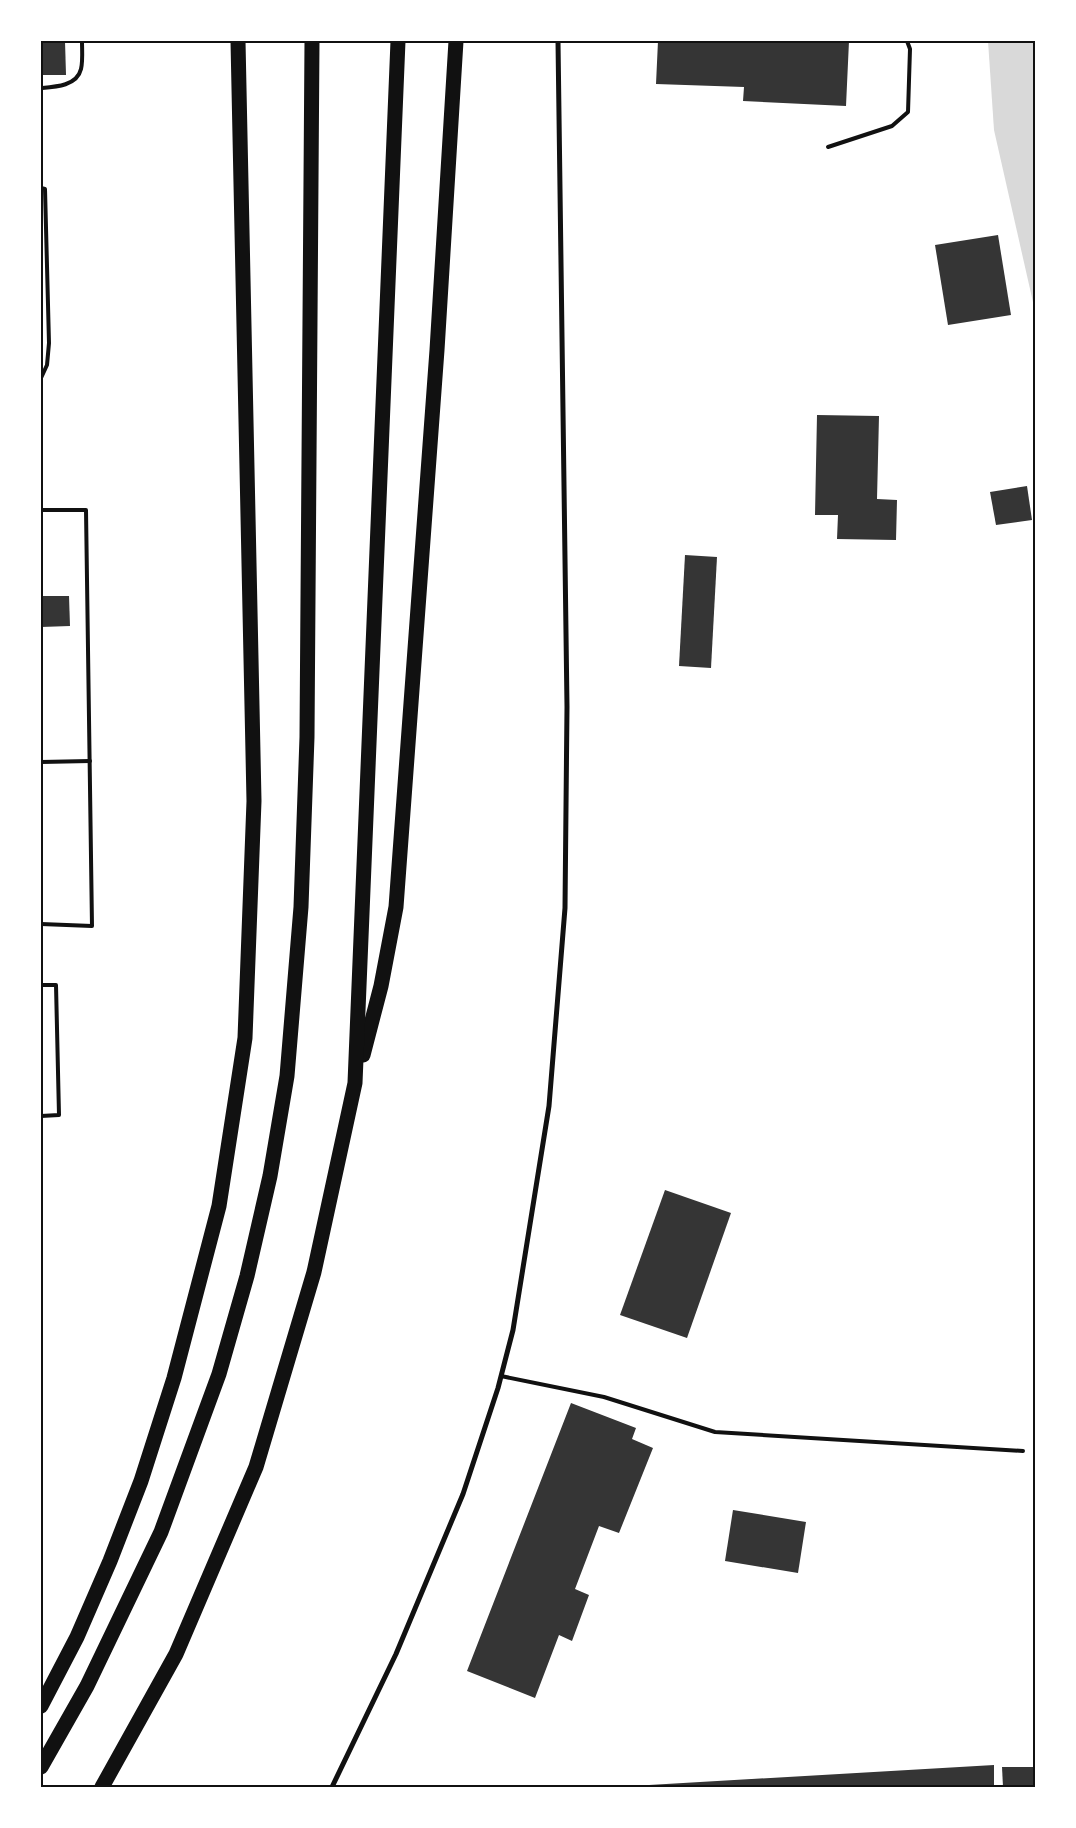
<svg xmlns="http://www.w3.org/2000/svg" width="1076" height="1828" font-family="Rubik,sans-serif">
	<rect width="100%" height="100%" fill="#fff"/>
	<!-- water -->
	<polygon fill="#d9d9d9" points="988,41 1035,41 1035,311 994,130"/>
	<!-- building -->
	<g fill="#353535">
		<polygon points="41,41 65,41 66,75 41,75"/>
		<polygon points="658,41 849,41 846,106 743,101 744,87 656,84"/>
		<polygon points="998,235 1011,315 948,325 935,245"/>
		<polygon points="817,415 879,416 877,499 897,500 896,540 837,539 838,515 815,515"/>
		<polygon points="1027,486 1032,520 996,525 990,492"/>
		<polygon points="685,555 717,557 711,668 679,666"/>
		<polygon points="41,596 69,596 70,626 41,627"/>
		<polygon points="665,1190 731,1213 687,1338 620,1315"/>
		<polygon points="571,1403 636,1428 632,1439 653,1448 619,1533 599,1526 575,1589 589,1595 572,1641 559,1635 535,1698 467,1671"/>
		<polygon points="733,1510 806,1522 798,1573 725,1561"/>
		<polygon points="994,1765 994,1787 649,1787 649,1785"/>
		<polygon points="1002,1767 1033,1767 1034,1787 1003,1787"/>
	</g>
	<g fill="none" stroke-linecap="round" stroke-linejoin="round">
		<!-- service -->
		<g stroke="#111" stroke-width="4">
			<path d="M41,88C55,87 77,86 81,69C83,61 82,50 82,41"/>
			<polyline points="828,147 892,126 908,112 910,49 907,41"/>
			<polyline points="41,188 45,189 49,343 47,365 41,378"/>
			<polyline points="41,510 86,510 92,926 41,924"/>
			<polyline points="41,762 90,761"/>
			<polyline points="41,985 56,985 59,1115 41,1116"/>
			<polyline points="501,1376 604,1397 715,1432 1023,1451"/>
		</g>
		<!-- minor -->
		<polyline stroke="#111" stroke-width="5" points="332,1787 396,1654 463,1494 498,1388 513,1330 549,1106 565,908 567,707 558,41"/>
		<!-- motorway -->
		<g stroke="#111" stroke-width="15">
			<polyline points="363,1055 381,986 396,907 437,350 456,41"/>
			<polyline points="41,1706 77,1637 110,1561 141,1481 174,1378 219,1206 245,1038 254,801 238,41"/>
			<polyline points="41,1767 87,1686 161,1532 219,1374 247,1276 270,1176 287,1076 301,907 307,737 312,41"/>
			<polyline points="102,1787 176,1654 256,1467 314,1272 355,1083 398,41"/>
		</g>
	</g>
	<!-- border -->
	<rect width="1076" height="1828" fill="none" stroke="#ffffff" stroke-width="85"/>
	<rect x="42" y="42" width="992" height="1744" fill="none" stroke="#111" stroke-width="2"/>
</svg>
